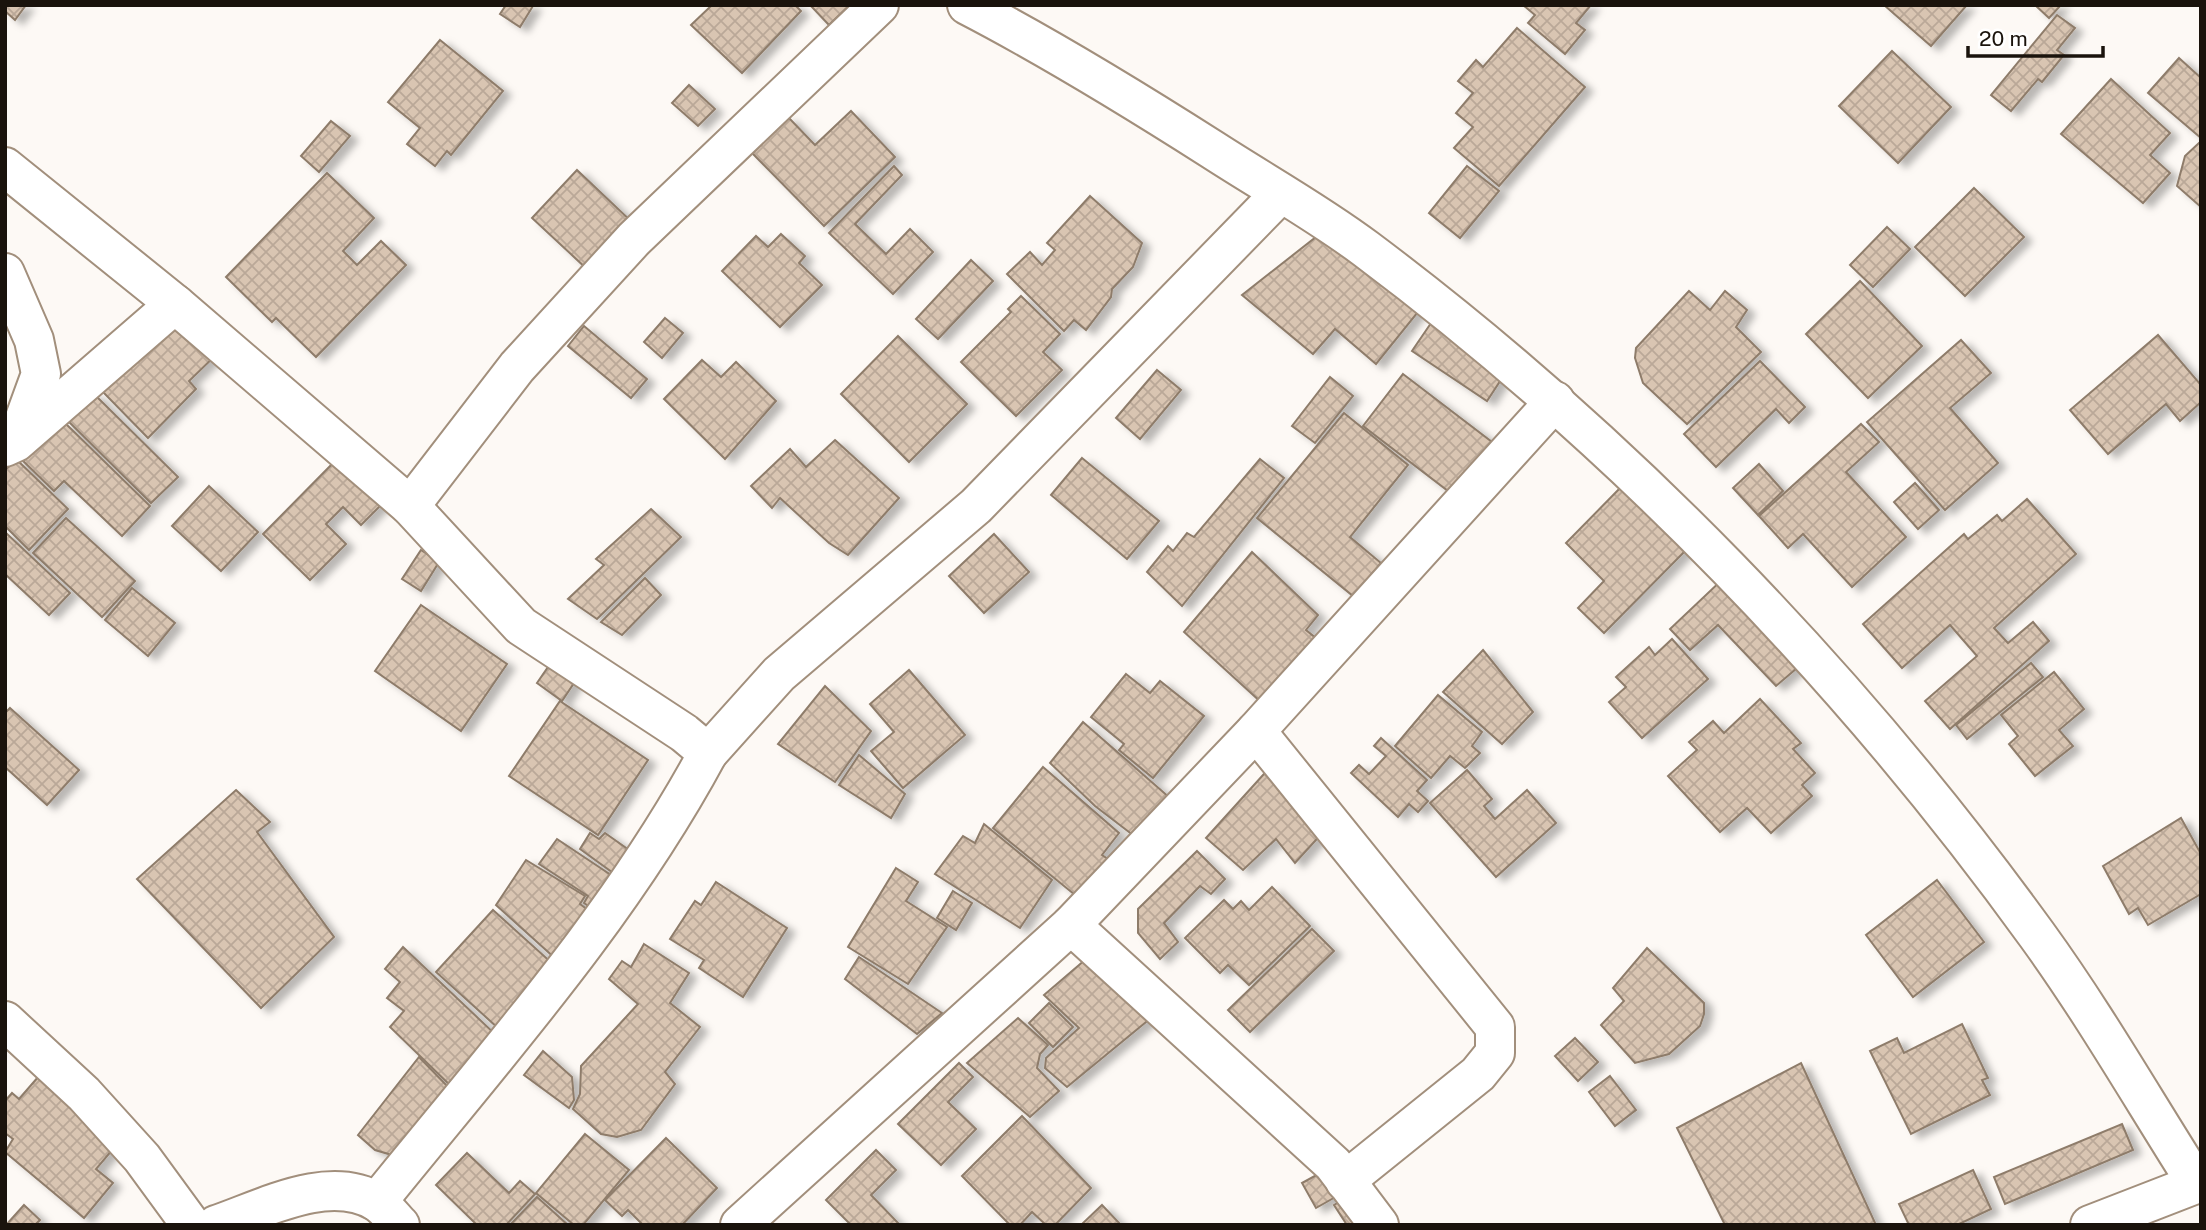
<svg xmlns="http://www.w3.org/2000/svg" width="2206" height="1230" font-family="'Public Sans',sans-serif">
	<defs>
		<pattern id="building-cross-hatch" width="8" height="8" patternUnits="userSpaceOnUse" patternTransform="scale(1.75)"><rect width="8" height="8" fill="#d9c5b2"/><path d="M0 0l8 8M0 8l8-8" fill="none" stroke="#baa898"/></pattern>
		<filter id="shadow"><feDropShadow dx="8" dy="4.5" stdDeviation="3.5" flood-color="#0004"/></filter>
	</defs>
	<rect width="100%" height="100%" fill="#fdf9f5"/>
	<!-- building -->
	<g fill="url(#building-cross-hatch)" stroke="#8e7c6a" stroke-width="2" filter="url(#shadow)">
		<polygon points="5,5 26,5 15,20 5,11"/>
		<polygon points="506,5 532,5 533,6 520,27 500,14"/>
		<polygon points="712,5 795,5 801,11 742,73 691,25"/>
		<polygon points="810,5 850,5 829,25"/>
		<polygon points="1523,5 1591,5 1576,23 1585,30 1565,54 1528,23 1535,15"/>
		<polygon points="1884,5 1967,5 1931,46"/>
		<polygon points="2035,5 2061,5 2049,18"/>
		<polygon points="2057,15 2075,28 2057,50 2064,55 2042,82 2038,79 2011,111 1991,95"/>
		<polygon points="1517,28 1585,87 1499,186 1454,148 1473,127 1456,113 1473,93 1458,81 1476,60 1483,67"/>
		<polygon points="440,40 503,91 451,155 447,151 435,166 407,144 420,128 388,102"/>
		<polygon points="1892,51 1951,107 1898,163 1839,106"/>
		<polygon points="2179,58 2201,78 2201,138 2148,93"/>
		<polygon points="2111,79 2170,133 2150,155 2170,173 2143,203 2061,134"/>
		<polygon points="689,85 715,109 698,126 672,103"/>
		<polygon points="851,111 895,157 824,226 752,153 788,117 815,145"/>
		<polygon points="331,121 350,136 319,172 301,156"/>
		<polygon points="2199,143 2201,144 2201,207 2177,186 2185,156"/>
		<polygon points="894,166 902,175 855,224 886,254 910,229 933,252 893,294 829,233"/>
		<polygon points="1467,166 1499,191 1460,238 1429,213"/>
		<polygon points="577,170 633,223 588,270 532,218"/>
		<polygon points="327,173 374,218 343,251 357,265 381,241 406,265 316,357 276,318 272,322 226,277"/>
		<polygon points="1974,188 2024,237 1965,296 1915,247"/>
		<polygon points="1090,196 1142,243 1133,267 1112,289 1111,297 1086,330 1074,320 1064,331 1007,274 1030,252 1042,265 1055,250 1047,243"/>
		<polygon points="1887,227 1910,249 1873,287 1850,265"/>
		<polygon points="1321,233 1422,307 1376,364 1335,329 1313,354 1242,295"/>
		<polygon points="781,234 805,256 799,263 822,285 780,327 722,271 756,236 768,247"/>
		<polygon points="971,260 993,281 938,339 916,319"/>
		<polygon points="1860,281 1922,346 1868,398 1806,334"/>
		<polygon points="1689,291 1710,310 1725,291 1747,310 1736,327 1761,352 1687,424 1643,383 1635,358 1636,348"/>
		<polygon points="1021,296 1060,334 1043,352 1062,370 1016,416 961,362 1011,312 1008,309"/>
		<polygon points="182,315 219,352 189,381 196,389 148,438 103,392"/>
		<polygon points="665,318 683,333 662,358 644,342"/>
		<polygon points="1431,323 1506,372 1487,401 1412,351"/>
		<polygon points="584,326 647,379 631,398 568,346"/>
		<polygon points="2158,335 2201,385 2201,402 2180,421 2166,404 2108,454 2070,410"/>
		<polygon points="898,336 967,404 909,462 841,394"/>
		<polygon points="1961,340 1991,373 1950,408 1998,463 1945,510 1867,422"/>
		<polygon points="702,360 721,377 736,362 776,401 725,459 664,399"/>
		<polygon points="1760,361 1805,407 1789,423 1776,409 1716,467 1684,434"/>
		<polygon points="1157,370 1181,390 1140,439 1116,418"/>
		<polygon points="1403,374 1492,442 1452,494 1363,426"/>
		<polygon points="1330,377 1353,396 1315,443 1292,426"/>
		<polygon points="93,393 178,477 151,503 67,420"/>
		<polygon points="1344,413 1408,465 1350,537 1381,563 1353,596 1257,518"/>
		<polygon points="65,423 150,506 122,536 64,481 54,491 19,457"/>
		<polygon points="1861,424 1879,442 1846,472 1906,537 1852,587 1803,534 1788,548 1759,516"/>
		<polygon points="835,440 899,498 848,555 829,543 780,498 772,508 751,486 790,449 806,467"/>
		<polygon points="338,458 383,503 361,525 343,507 326,524 346,544 310,580 263,534"/>
		<polygon points="1082,458 1159,521 1127,559 1051,495"/>
		<polygon points="16,459 68,509 29,550 5,526 5,470"/>
		<polygon points="1260,459 1284,478 1182,606 1147,572 1168,546 1173,551 1187,533 1194,537"/>
		<polygon points="1759,464 1783,491 1758,515 1733,488"/>
		<polygon points="1626,482 1691,545 1604,633 1578,608 1604,581 1566,543"/>
		<polygon points="1915,483 1939,510 1918,529 1894,502"/>
		<polygon points="209,486 258,532 221,571 172,526"/>
		<polygon points="2027,499 2076,554 1994,628 2008,643 2033,622 2049,641 1950,729 1925,701 1977,656 1950,625 1902,668 1863,624 1964,534 1968,539 1997,515 2002,521"/>
		<polygon points="651,509 681,537 597,619 568,599 604,565 596,559"/>
		<polygon points="66,518 135,581 102,617 33,553"/>
		<polygon points="5,532 70,593 49,615 5,574"/>
		<polygon points="994,534 1029,572 984,613 949,576"/>
		<polygon points="421,550 439,562 421,591 402,579"/>
		<polygon points="1252,552 1318,615 1306,630 1317,639 1263,704 1184,632"/>
		<polygon points="1727,575 1816,652 1776,686 1718,625 1690,650 1670,629"/>
		<polygon points="645,578 661,595 622,635 601,622"/>
		<polygon points="132,588 175,623 148,656 105,620"/>
		<polygon points="421,605 507,664 461,731 375,671"/>
		<polygon points="1672,639 1708,679 1642,738 1609,702 1626,687 1616,677 1649,647 1655,655"/>
		<polygon points="1483,650 1533,712 1502,744 1443,692"/>
		<polygon points="557,654 582,671 562,701 537,683"/>
		<polygon points="2031,663 2043,677 1967,739 1956,725"/>
		<polygon points="909,670 965,735 903,788 871,751 894,732 870,704"/>
		<polygon points="2054,672 2084,709 2059,730 2073,746 2035,776 2009,744 2018,736 2001,715"/>
		<polygon points="1126,674 1150,693 1160,681 1204,716 1153,778 1119,750 1124,744 1091,717"/>
		<polygon points="825,686 871,731 835,782 778,744"/>
		<polygon points="1438,695 1482,732 1472,746 1480,753 1465,768 1450,756 1431,778 1395,746"/>
		<polygon points="1760,699 1801,743 1793,749 1815,773 1802,785 1812,796 1771,833 1747,808 1720,832 1668,776 1697,750 1689,742 1713,721 1724,733"/>
		<polygon points="560,701 648,760 598,835 509,776"/>
		<polygon points="10,708 79,770 47,805 5,767 5,713"/>
		<polygon points="1083,722 1178,805 1142,842 1095,806 1050,763"/>
		<polygon points="1381,738 1427,780 1417,791 1428,801 1418,812 1409,804 1398,817 1351,773 1359,765 1369,774 1386,756 1374,746"/>
		<polygon points="859,755 905,794 891,818 839,785"/>
		<polygon points="1273,764 1336,818 1295,863 1276,839 1243,870 1206,838"/>
		<polygon points="1043,767 1119,833 1102,855 1120,867 1086,904 993,828"/>
		<polygon points="1467,770 1492,799 1484,806 1495,819 1527,790 1556,823 1496,877 1430,803"/>
		<polygon points="236,790 270,822 257,832 334,937 261,1008 137,879"/>
		<polygon points="2181,818 2201,854 2201,894 2148,925 2138,908 2129,914 2103,866"/>
		<polygon points="984,824 1052,880 1020,928 935,874 963,836 975,843"/>
		<polygon points="590,833 599,839 605,833 639,857 623,880 580,849"/>
		<polygon points="557,839 623,883 601,915 584,903 588,896 539,864"/>
		<polygon points="1197,851 1225,879 1211,894 1200,886 1164,923 1178,942 1160,959 1138,933 1138,909"/>
		<polygon points="526,860 585,896 580,904 592,913 557,960 496,905"/>
		<polygon points="896,868 918,882 906,901 947,927 908,984 848,947"/>
		<polygon points="1937,880 1984,942 1913,997 1866,935"/>
		<polygon points="716,882 787,928 743,997 699,968 704,960 670,939 695,901 701,905"/>
		<polygon points="1272,887 1310,926 1249,985 1228,965 1220,973 1185,938 1224,900 1233,909 1241,901 1249,910"/>
		<polygon points="953,891 972,903 956,930 937,918"/>
		<polygon points="493,910 554,965 498,1028 436,972"/>
		<polygon points="1312,929 1334,951 1250,1032 1228,1010"/>
		<polygon points="644,944 689,973 670,1003 700,1027 665,1072 675,1084 641,1130 617,1137 601,1134 573,1109 580,1094 581,1066 638,1004 609,979 622,961 631,967"/>
		<polygon points="403,947 497,1036 455,1090 390,1027 404,1011 387,998 400,982 385,969"/>
		<polygon points="1647,948 1704,1003 1704,1014 1700,1026 1669,1054 1635,1063 1601,1025 1624,1001 1613,988"/>
		<polygon points="859,957 942,1013 917,1034 845,979"/>
		<polygon points="1086,959 1157,1013 1067,1087 1045,1068 1046,1058 1079,1028 1044,995"/>
		<polygon points="1049,1003 1073,1027 1053,1047 1029,1023"/>
		<polygon points="1018,1018 1048,1045 1040,1054 1037,1068 1059,1091 1030,1117 967,1063"/>
		<polygon points="1962,1024 1988,1078 1982,1080 1990,1095 1911,1134 1870,1051 1897,1038 1904,1053"/>
		<polygon points="1575,1038 1598,1062 1578,1081 1555,1056"/>
		<polygon points="543,1051 572,1077 574,1100 569,1108 524,1075"/>
		<polygon points="419,1057 452,1091 392,1155 375,1150 358,1135"/>
		<polygon points="959,1063 973,1077 948,1102 976,1129 941,1165 898,1124"/>
		<polygon points="1801,1063 1876,1225 1725,1225 1677,1128"/>
		<polygon points="39,1076 118,1143 96,1169 113,1183 84,1218 5,1152 13,1139 5,1133 5,1101 12,1093 19,1099"/>
		<polygon points="1610,1076 1636,1110 1615,1126 1589,1092"/>
		<polygon points="1022,1116 1091,1188 1055,1225 1046,1225 1032,1212 1020,1225 1010,1225 962,1176"/>
		<polygon points="2122,1124 2133,1150 2005,1204 1994,1177"/>
		<polygon points="585,1134 629,1170 583,1225 574,1225 536,1193"/>
		<polygon points="666,1138 717,1188 682,1225 643,1225 628,1210 622,1216 605,1200"/>
		<polygon points="876,1150 896,1170 871,1195 900,1225 851,1225 826,1200"/>
		<polygon points="467,1153 509,1193 520,1181 535,1194 506,1225 477,1225 436,1185"/>
		<polygon points="1331,1167 1346,1191 1316,1208 1302,1183"/>
		<polygon points="1973,1170 1991,1209 1957,1225 1909,1225 1899,1204"/>
		<polygon points="1359,1190 1373,1213 1354,1225 1347,1225 1334,1205"/>
		<polygon points="537,1197 568,1225 510,1225"/>
		<polygon points="24,1205 40,1220 35,1225 6,1225"/>
		<polygon points="1102,1205 1121,1225 1081,1225"/>
	</g>
	<g fill="none" stroke-linecap="round" stroke-linejoin="round">
		<!-- street casing -->
		<g stroke="#a28f7c" stroke-width="42">
			<g id="street">
				<path d="M967,5C1052,49 1133,99 1213,150C1264,183 1318,213 1366,249C1621,440 1851,678 2037,935C2095,1015 2144,1101 2197,1184"/>
				<path d="M5,167L175,304L410,506L521,626L684,733L708,753C620,917 493,1058 377,1202"/>
				<polyline points="5,273 34,340 41,374 18,437"/>
				<polyline points="5,447 16,442 175,304"/>
				<polyline points="410,506 517,367 634,239 879,5"/>
				<polyline points="1256,731 1495,1027 1495,1053 1478,1074 1345,1181"/>
				<polyline points="708,753 779,674 976,506 1280,194"/>
				<polyline points="1071,925 1333,1164 1379,1225"/>
				<polyline points="5,1021 84,1094 142,1158 191,1225"/>
				<path d="M216,1225C263,1209 329,1173 377,1202C385,1207 393,1218 400,1225"/>
				<polyline points="740,1225 1071,925 1256,731 1555,401"/>
			</g>
		</g>
		<!-- secondary casing -->
		<g stroke="#a28f7c" stroke-width="42">
			<polyline id="secondary" points="2090,1225 2201,1182"/>
		</g>
		<!-- street -->
		<use href="#street" stroke="#fff" stroke-width="38"/>
		<!-- secondary -->
		<use href="#secondary" stroke="#fff" stroke-width="38"/>
	</g>
	<!-- border -->
	<rect width="2206" height="1230" fill="none" stroke="#1a130c" stroke-width="14"/>
	<!-- scale -->
	<path d="M1968 46v10h135v-10" fill="none" stroke="#1a130c" stroke-width="3.5"/>
	<text x="1979" y="46" font-size="21" fill="#1a130c" stroke="#ffffff" stroke-width="5" paint-order="stroke">20 m</text>
</svg>
